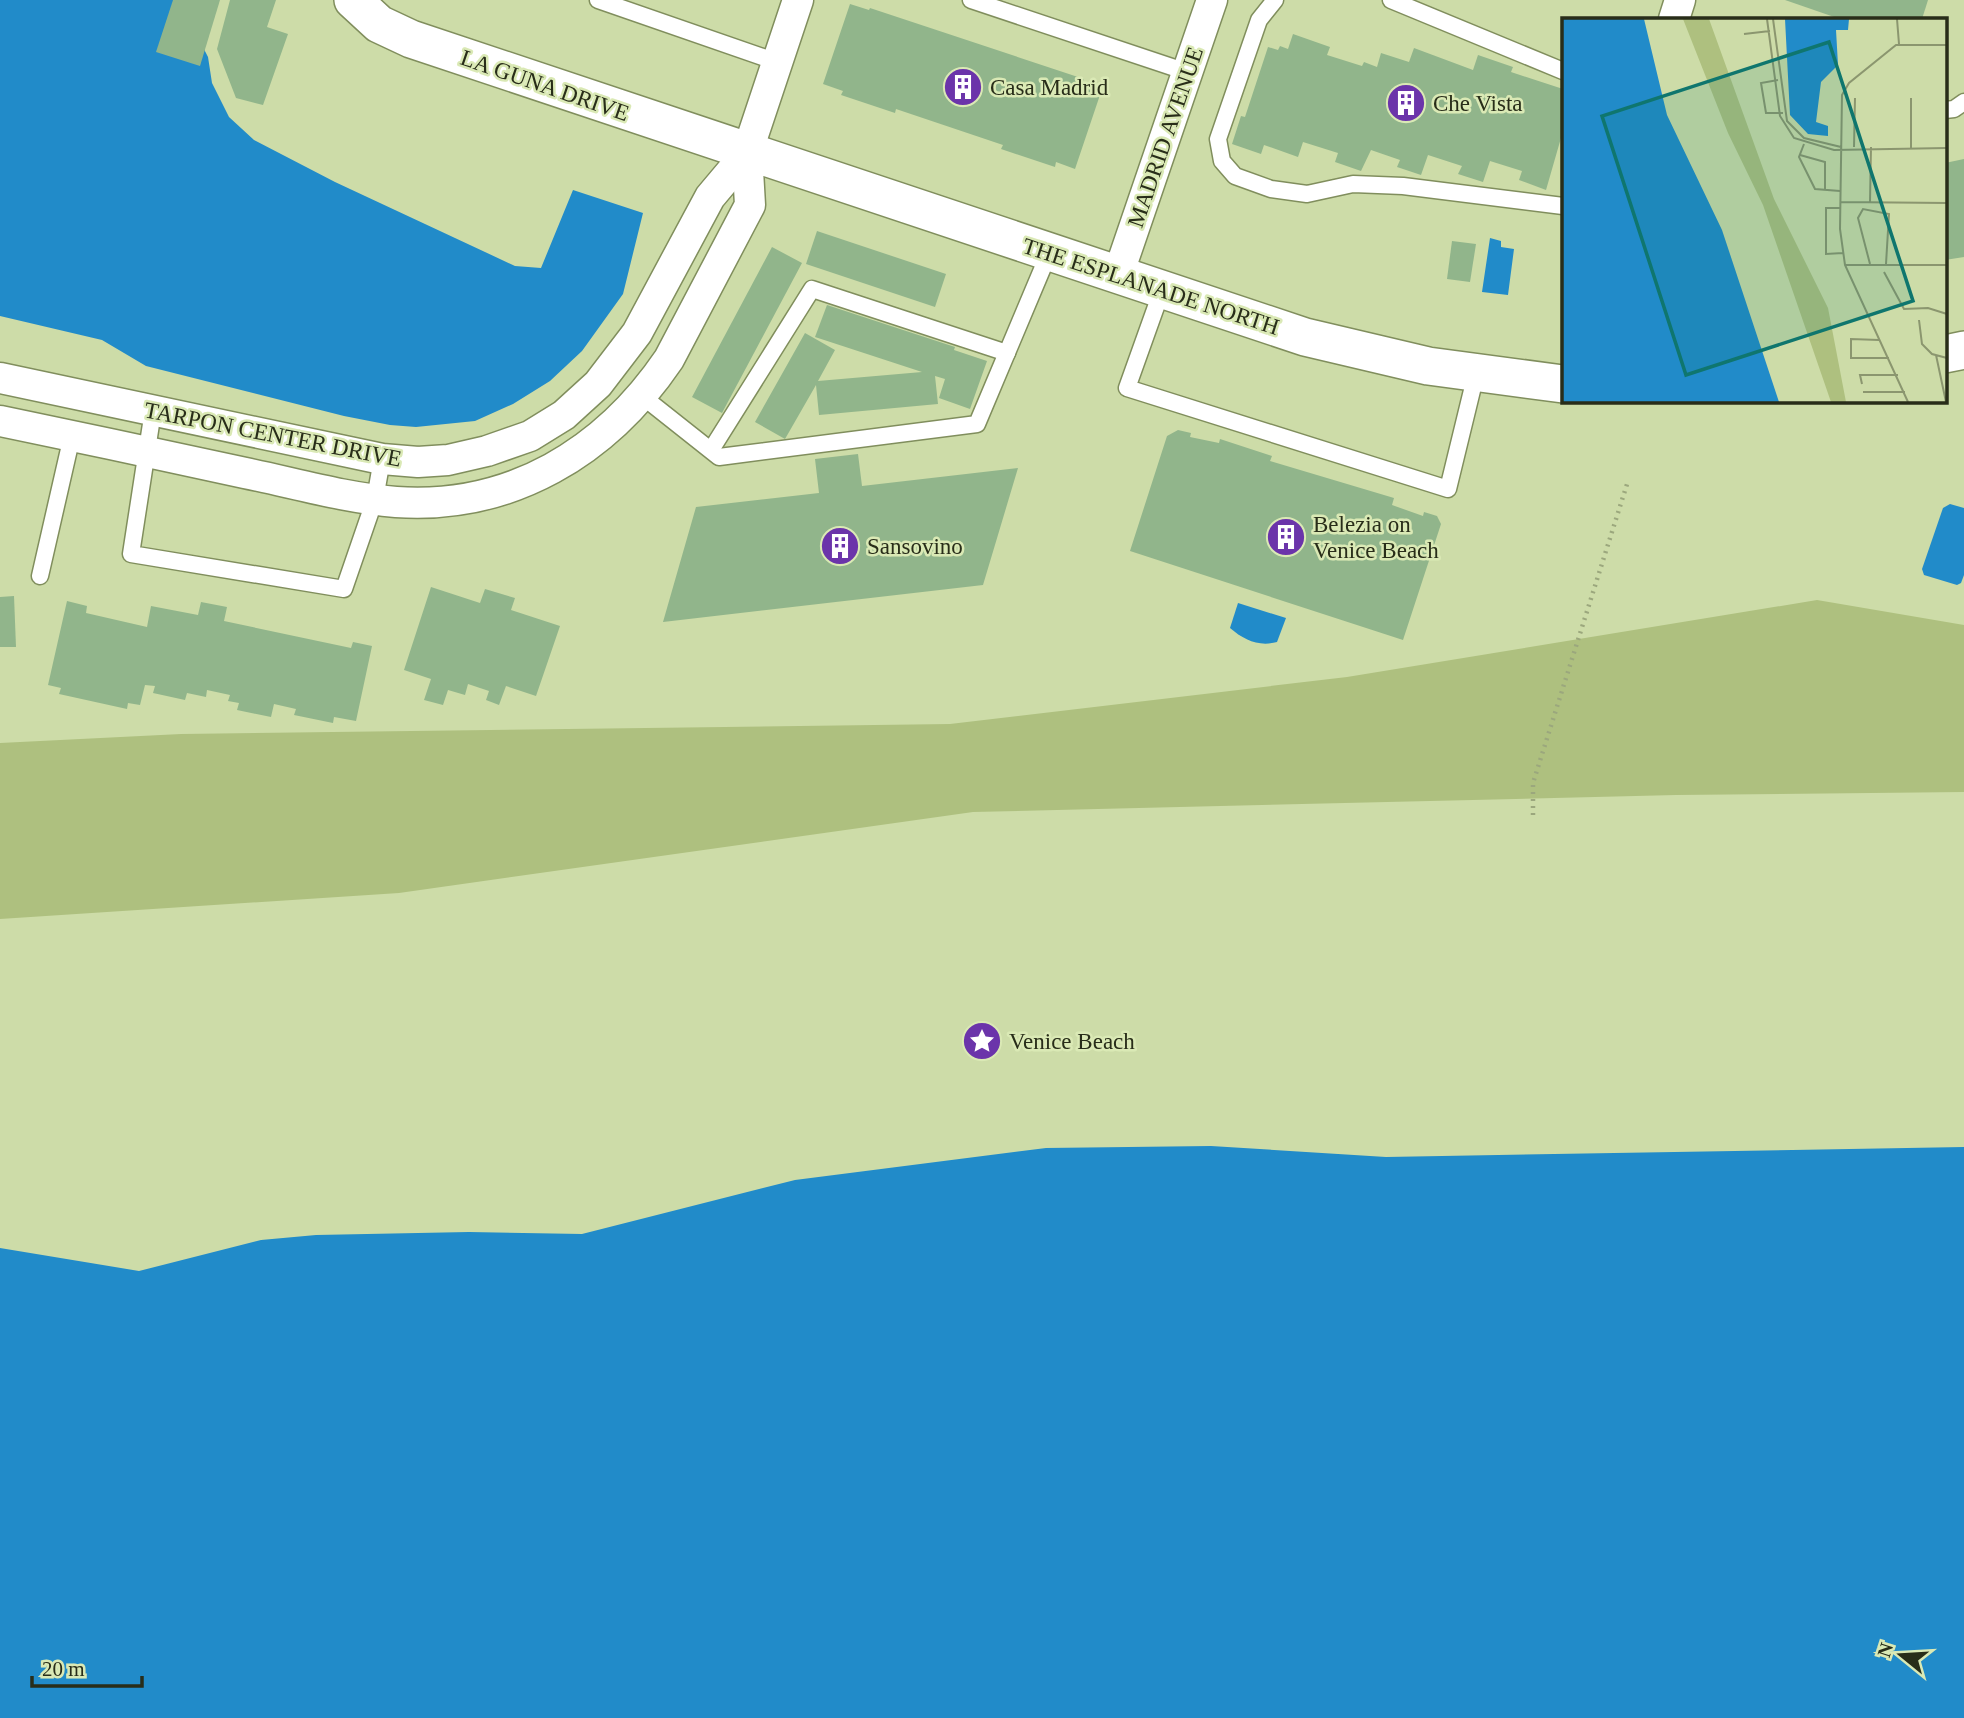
<svg xmlns="http://www.w3.org/2000/svg" width="1964" height="1718" font-family="Georgia,serif">
	<rect width="100%" height="100%" fill="#cddca8"/>
	<!-- green -->
	<polygon fill="#aec07f" points="1817,600 1964,625 1964,792 1676,795 973,812 399,893 0,919 0,743 181,734 950,724 1347,677"/>
	<!-- water -->
	<g fill="#218bc9">
		<polygon points="0,0 179,0 208,57 212,83 229,117 254,140 335,182 515,266 541,268 573,190 643,213 623,294 582,351 550,381 513,404 475,421 416,427 390,425 344,416 146,366 102,340 0,316"/>
		<polygon points="1490,238 1501,241 1501,247 1514,249 1508,295 1482,292"/>
		<polygon points="1950,504 1964,508 1964,575 1961,583 1957,585 1924,575 1922,569 1943,508"/>
		<path d="M1238,603L1286,618L1277,642C1259,647 1244,640 1230,628Z"/>
		<polygon points="1211,1146 1386,1157 1964,1147 1964,1718 0,1718 0,1248 139,1271 261,1240 316,1235 469,1232 582,1234 795,1180 1046,1148"/>
	</g>
	<!-- building -->
	<g fill="#91b58b">
		<polygon points="173,0 220,0 200,66 156,52"/>
		<polygon points="230,0 276,0 267,27 288,34 263,105 236,98 217,49"/>
		<polygon points="1785,0 1928,0 1922,19 1840,19"/>
		<polygon points="850,4 869,10 870,8 1084,79 1083,82 1102,89 1075,169 1056,162 1055,167 1001,149 1003,145 896,109 895,113 841,95 843,91 823,84"/>
		<polygon points="1293,34 1330,47 1327,55 1362,66 1364,62 1377,67 1381,53 1409,62 1414,48 1473,70 1478,55 1513,67 1511,72 1563,89 1563,131 1546,190 1519,180 1522,171 1490,161 1483,182 1458,174 1462,166 1428,155 1421,175 1397,167 1400,160 1371,150 1361,171 1335,162 1338,153 1303,142 1298,157 1264,145 1261,154 1232,144 1241,116 1245,117 1268,47 1278,50 1280,46 1288,49"/>
		<polygon points="1964,159 1964,257 1945,260 1945,163"/>
		<polygon points="817,231 946,274 935,307 806,264"/>
		<polygon points="1452,241 1476,244 1470,282 1447,279"/>
		<polygon points="772,247 802,263 722,413 692,397"/>
		<polygon points="827,305 955,347 954,350 987,361 970,409 939,398 945,379 935,376 938,404 819,415 816,385 785,439 755,422 805,333 835,350 818,381 922,372 815,337"/>
		<polygon points="1178,430 1191,433 1190,437 1219,443 1220,439 1272,456 1270,461 1394,498 1392,505 1423,516 1424,512 1437,516 1441,524 1403,640 1130,551 1167,436"/>
		<polygon points="858,454 862,486 1018,468 983,585 663,622 696,507 819,493 815,459"/>
		<polygon points="431,587 480,603 485,589 515,598 511,610 560,626 536,696 506,686 499,705 486,700 489,691 468,684 465,695 448,690 443,705 424,700 431,679 404,670"/>
		<polygon points="14,596 16,647 0,647 0,597"/>
		<polygon points="67,601 87,606 86,613 147,627 151,606 198,615 201,602 227,607 224,621 351,648 353,642 372,646 356,721 334,717 333,723 294,715 296,709 274,704 271,717 237,710 239,703 228,701 230,695 207,690 206,697 187,693 185,700 153,693 155,686 145,685 140,705 128,703 127,709 59,694 61,688 48,685"/>
	</g>
	<g fill="none" stroke-linecap="round" stroke-linejoin="round">
		<!-- service casing -->
		<g stroke="#808e5d" stroke-width="19">
			<g id="service">
				<polyline points="598,0 777,62"/>
				<polyline points="971,0 1187,72"/>
				<polyline points="1275,0 1259,20 1218,139 1222,161 1235,176 1271,189 1307,194 1353,184 1403,186 1563,206"/>
				<polyline points="1391,0 1563,71"/>
				<polyline points="1945,110 1954,109 1964,102"/>
				<polyline points="1162,290 1127,388 1448,489 1476,374"/>
				<polyline points="642,396 719,457 977,424 1049,253"/>
				<polyline points="153,411 131,554 344,589 375,499 382,459"/>
				<polyline points="711,450 812,289 1007,353"/>
				<polyline points="40,576 72,436"/>
			</g>
		</g>
		<!-- minor casing -->
		<g stroke="#808e5d" stroke-width="33">
			<g id="minor">
				<polyline points="1674,19 1680,0"/>
				<polyline points="1118,275 1212,0"/>
				<polyline points="0,378 382,459 418,462 448,460 487,451 530,436 564,415 598,384 637,333 710,197 747,153 798,0"/>
				<path d="M0,421C82,438 163,455 245,473C294,483 345,498 396,502C511,510 606,452 669,359L750,205L747,153"/>
			</g>
		</g>
		<!-- tertiary casing -->
		<g stroke="#808e5d" stroke-width="40">
			<g id="tertiary">
				<polyline points="353,0 379,24 411,39 1305,337 1428,366 1563,384"/>
				<polyline points="1945,354 1964,350"/>
			</g>
		</g>
		<!-- path -->
		<polyline stroke="#9ba77d" stroke-width="4.5" stroke-dasharray="2 5" stroke-linecap="butt" points="1533,815 1533,783 1628,481"/>
		<!-- service -->
		<use href="#service" stroke="#fff" stroke-width="16"/>
		<!-- minor -->
		<use href="#minor" stroke="#fff" stroke-width="30"/>
		<!-- tertiary -->
		<use href="#tertiary" stroke="#fff" stroke-width="37"/>
	</g>
	<!-- icons -->
	<defs>
		<g id="building-disc" transform="scale(2.0125)"><circle r="9.5" fill="#6b34aa" stroke="#dae9b5"/><path d="M-4-6H4V6H1V3H-1V6H-4ZM-2.5-4.3h1.7v1.8h-1.7ZM.8-4.3h1.7v1.8H.8ZM-2.5-1h1.7V.8h-1.7ZM.8-1h1.7V.8H.8Z" fill="#fff"/></g>
		<g id="sight-disc" transform="scale(2.0125)"><circle r="9.5" fill="#6b34aa" stroke="#dae9b5"/><path d="M0-6L1.8-2.2L6-1.7L2.9 1.2L3.7 5.4L0 3.3L-3.7 5.4L-2.9 1.2L-6-1.7L-1.8-2.2Z" fill="#fff"/></g>
	</defs>
	<g fill-rule="evenodd">
		<use href="#building-disc" x="963" y="87"/>
		<use href="#building-disc" x="1406" y="103"/>
		<use href="#building-disc" x="1286" y="537"/>
		<use href="#building-disc" x="840" y="546"/>
		<use href="#sight-disc" x="982" y="1041"/>
	</g>
	<g text-anchor="middle" stroke-width="5" stroke-linejoin="round" paint-order="stroke">
		<!-- street labels -->
		<g font-size="23" fill="#282d19" stroke="#dae9b5">
			<text transform="translate(545 85) rotate(19)" y="8">LA GUNA DRIVE</text>
			<text transform="translate(1165 137) rotate(-71)" y="8">MADRID AVENUE</text>
			<text transform="translate(1151 286) rotate(18)" y="8">THE ESPLANADE NORTH</text>
			<text transform="translate(273 434) rotate(11)" y="8">TARPON CENTER DRIVE</text>
		</g>
		<!-- poi labels -->
		<g font-size="23" fill="#282d19" stroke="#dae9b5" text-anchor="start">
			<text x="990" y="95">Casa Madrid</text>
			<text x="1433" y="111">Che Vista</text>
			<text x="1313" y="532">Belezia on<tspan x="1313" dy="26">Venice Beach</tspan></text>
			<text x="867" y="554">Sansovino</text>
			<text x="1009" y="1049">Venice Beach</text>
		</g>
	</g>
	<!-- overview -->
	<g transform="translate(1562 18)">
		<rect width="385" height="385" fill="#cddca8"/>
		<path d="M121,1H147L212,181L266,290L284,384H269L201,187L166,115Z" fill="#aec07f"/>
		<path d="M0,1H82L105,97L160,212L217,384H0ZM223,1H287L286,12H274L276,47L259,64L254,104L266,108V118L246,116L228,97Z" fill="#218bc9"/>
		<path fill="none" stroke="#8b966f" stroke-width="2" d="M205,1L218,98L232,120L272,132L385,130M211,1L225,103L242,120L279,129M335,1L337,26M182,16L208,13M216,62L199,65L204,95H221M242,126L237,139L253,171L278,173M292,129L293,80M349,130V80M238,137L263,144V172M279,184L385,185M308,184L309,129M278,190H264V236L281,235M308,246L296,200L301,191L327,196L324,246M283,247H385M322,254L342,291L366,290L385,296M357,302L360,326L370,336L385,340M317,322L289,321V340H327M374,337L384,384M300,366L298,357H336M301,374H343M346,384L283,247L278,211L280,77L287,65L334,27H385"/>
		<path fill="#0f766e" fill-opacity="0.15" stroke="#0f766e" stroke-width="3.5" d="M267,24L351,283L124,357L40,98Z"/>
		<rect width="385" height="385" fill="none" stroke="#282d19" stroke-width="3.5"/>
	</g>
	<!-- north arrow -->
	<g transform="translate(1901 1655) rotate(288)" stroke="#dae9b5" stroke-width="5" paint-order="stroke">
	<path d="M0-5L12 26L0 18L-12 26Z" fill="#282d19"/>
	<text y="-10" font-size="19" font-weight="bold" text-anchor="middle" fill="#282d19">N</text>
	</g>
	<!-- scale -->
	<path d="M32 1676v10h110v-10" fill="none" stroke="#282d19" stroke-width="3.5"/>
	<text x="42" y="1676" font-size="21" fill="#282d19" stroke="#dae9b5" stroke-width="5" paint-order="stroke">20 m</text>
</svg>
